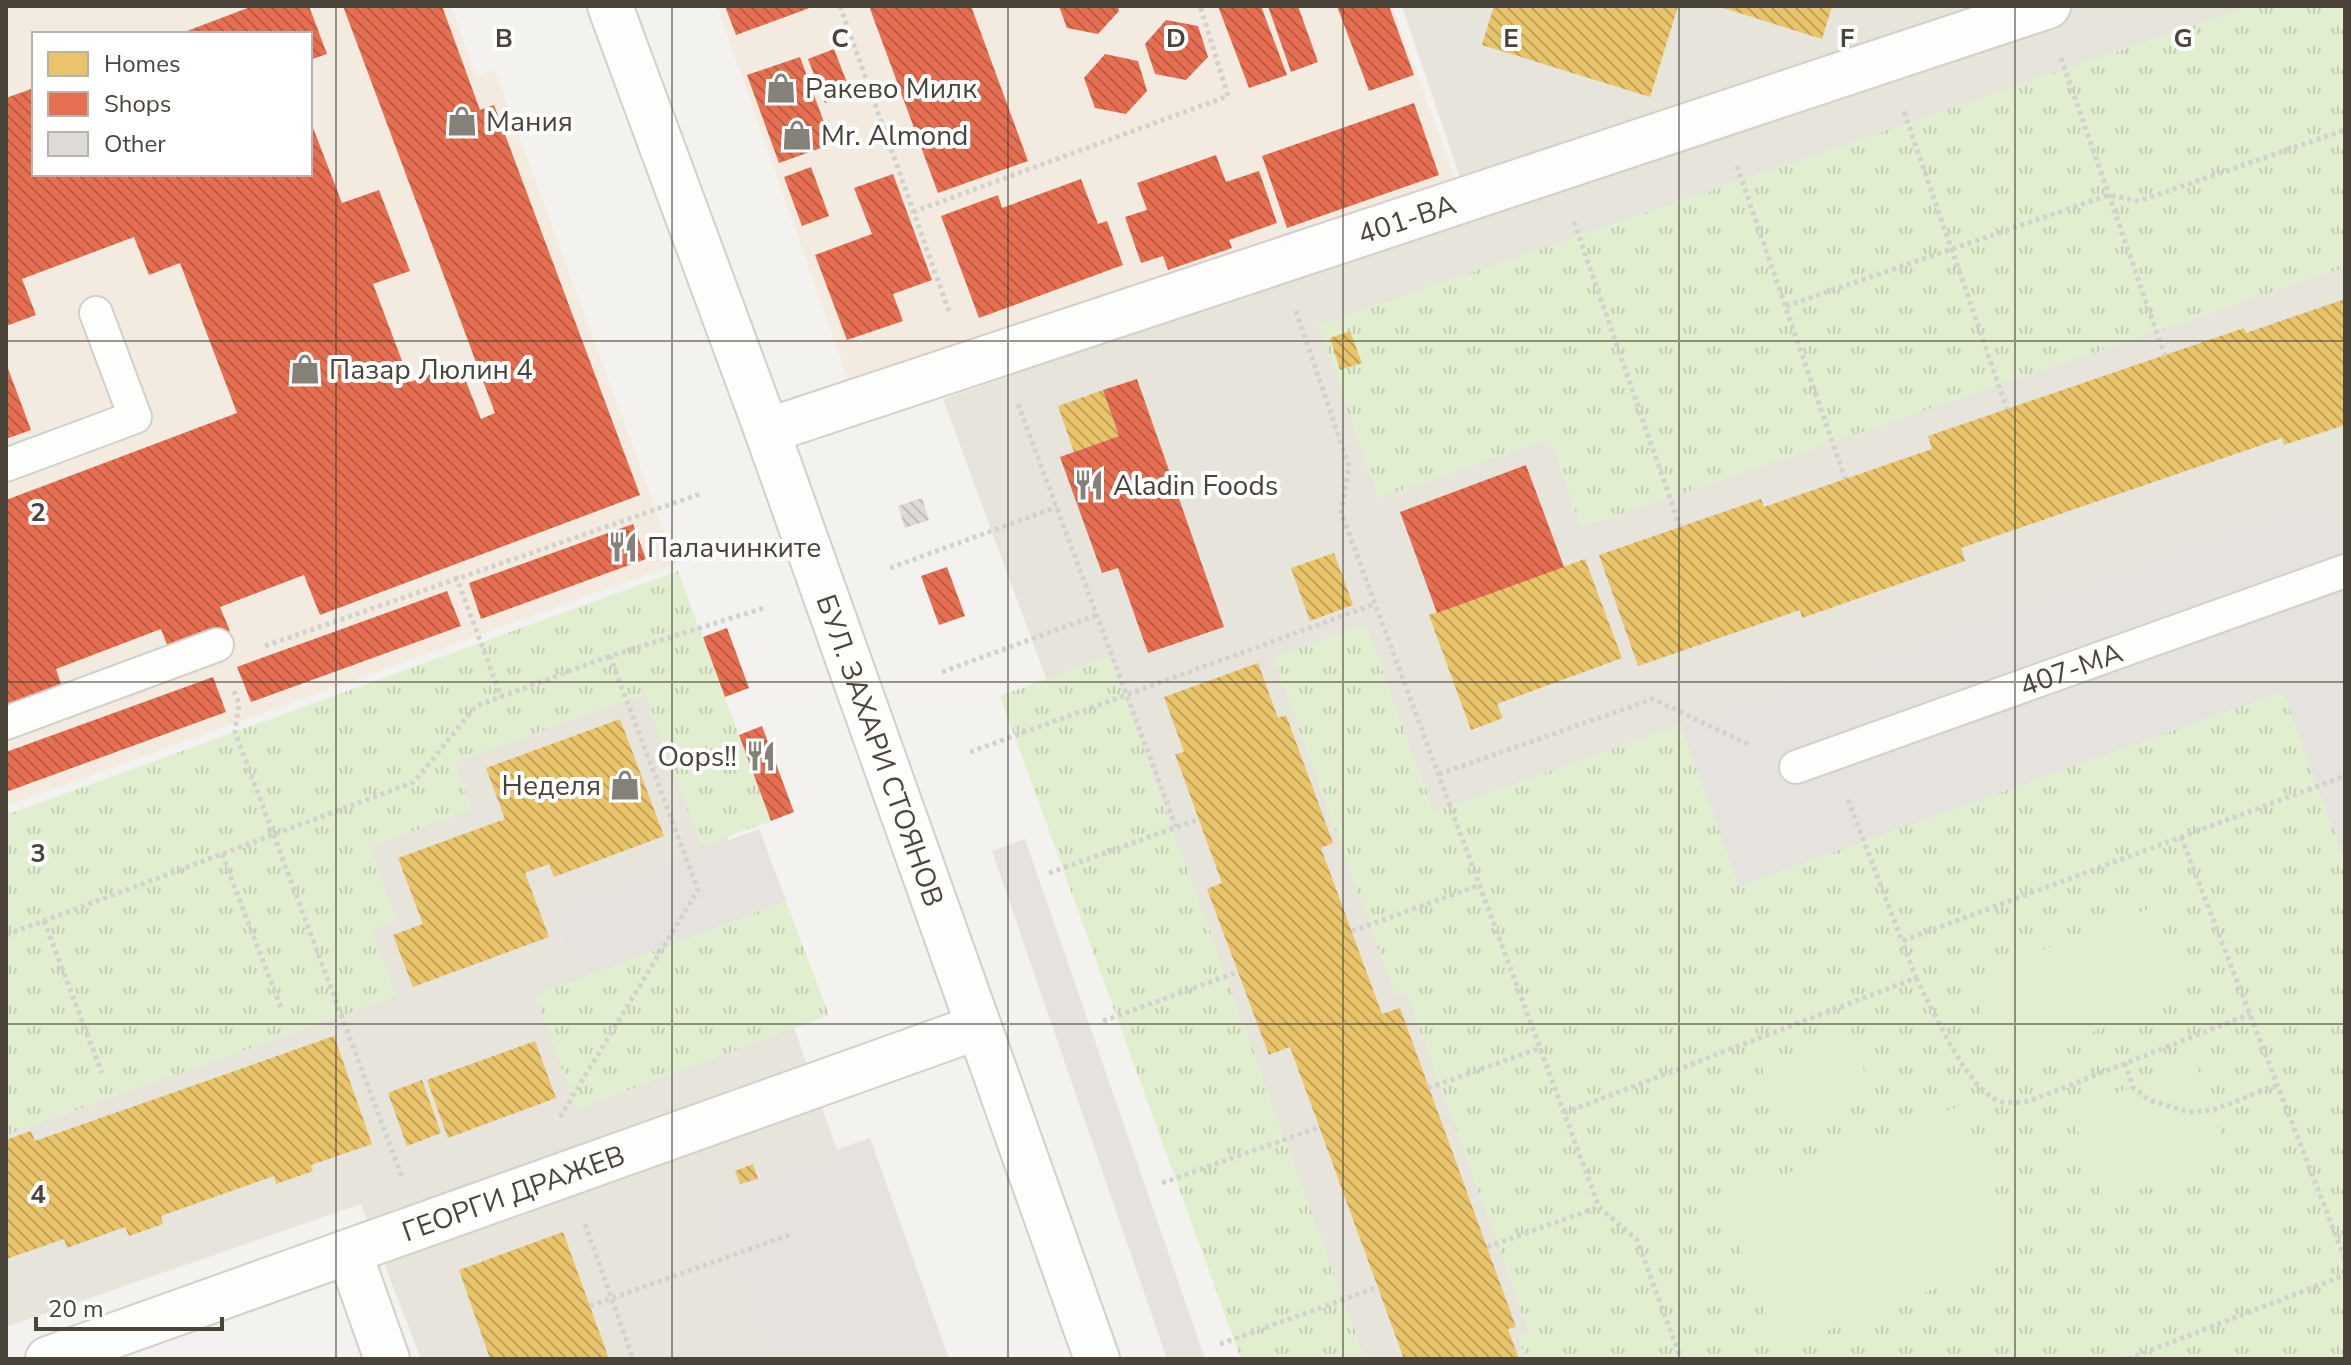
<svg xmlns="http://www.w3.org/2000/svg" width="2351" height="1365" font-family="'Nunito Sans',sans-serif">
	<defs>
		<pattern id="grass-tufts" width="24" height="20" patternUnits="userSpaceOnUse" patternTransform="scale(2)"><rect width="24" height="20" fill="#e1eecf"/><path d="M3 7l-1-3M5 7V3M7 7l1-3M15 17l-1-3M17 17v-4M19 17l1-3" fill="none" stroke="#c3cdb2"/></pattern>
		<pattern id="homes-back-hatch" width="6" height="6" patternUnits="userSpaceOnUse" patternTransform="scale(2)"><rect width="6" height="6" fill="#e9c46a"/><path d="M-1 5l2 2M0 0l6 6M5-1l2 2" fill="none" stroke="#bfa158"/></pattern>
		<pattern id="shops-back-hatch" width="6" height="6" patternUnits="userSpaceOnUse" patternTransform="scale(2)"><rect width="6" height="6" fill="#e76f51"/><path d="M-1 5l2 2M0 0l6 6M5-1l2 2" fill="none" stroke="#bd5d44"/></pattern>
		<pattern id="building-back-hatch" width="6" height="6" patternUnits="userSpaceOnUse" patternTransform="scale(2)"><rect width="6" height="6" fill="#dedbd6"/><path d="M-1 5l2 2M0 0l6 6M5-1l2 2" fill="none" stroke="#c0bdb8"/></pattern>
	</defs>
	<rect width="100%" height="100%" fill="#f4f2ee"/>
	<!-- residential -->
	<g fill="#e7e4dc">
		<polygon points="1402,6 2345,6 2345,1359 1297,1359 943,399 1473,216"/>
		<polygon points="648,611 910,1359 421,1359 361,1204 6,1327 6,840"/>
	</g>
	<!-- commercial -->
	<g fill="#f3ebdf" fill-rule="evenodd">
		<path d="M6,6H451L476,76L495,70L676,564L6,806ZM34,34H310V174H34Z"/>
		<polygon points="717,6 1392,6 1457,184 852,391"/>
	</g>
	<!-- grass -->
	<g fill="url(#grass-tufts)">
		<polygon points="2250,6 2345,6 2345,267 1581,528 1550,439 1378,498 1318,325"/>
		<polygon points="678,571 771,821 701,846 644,694 455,762 472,809 370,847 397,920 372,930 397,996 6,1135 6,815"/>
		<polygon points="1366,624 1434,812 1681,725 1739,885 2284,691 2345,861 2345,1359 1526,1359 1518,1337 1529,1333 1406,992 1395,995 1273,658"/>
		<polygon points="1110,656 1365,1359 1241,1359 1000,696"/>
		<polygon points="786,901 829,1015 577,1109 535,995"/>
	</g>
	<!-- park -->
	<g fill="#e1eecf">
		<polygon points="2153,907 2188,994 2003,1067 1969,979"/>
		<polygon points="1848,1032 1873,1094 1786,1127 1761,1066"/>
		<polygon points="2196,1064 2229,1157 2105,1202 2070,1110"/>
		<polygon points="1962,1105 2021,1255 1780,1349 1721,1199"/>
	</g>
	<!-- parking -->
	<g fill="#e6e3df">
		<polygon points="2325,495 2345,551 2345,861 2283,691 1739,886 1681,725"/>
		<polygon points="759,829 786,901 577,979 549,907"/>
		<polygon points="1025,839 1205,1359 1167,1359 992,851"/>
		<polygon points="870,1138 949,1359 765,1359 706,1196"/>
	</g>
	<!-- homes -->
	<g fill="url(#homes-back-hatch)">
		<polygon points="1494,6 1678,6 1650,97 1482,45"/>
		<polygon points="1717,6 1832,6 1822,39"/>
		<polygon points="2345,299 2345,425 2284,445 2282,438 1961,548 1965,561 1802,618 1800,610 1638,666 1599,555 1761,499 1764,507 1932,449 1928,436 2244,328 2246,333"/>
		<polygon points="1350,331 1362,363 1340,370 1330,338"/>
		<polygon points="1103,390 1119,436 1074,452 1058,406"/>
		<polygon points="1334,553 1353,605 1310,621 1291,568"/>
		<polygon points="1585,559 1622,658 1497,704 1503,718 1471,730 1429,615"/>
		<polygon points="1258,663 1278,718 1286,715 1333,843 1321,848 1382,1014 1400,1008 1516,1327 1508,1329 1519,1359 1404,1359 1290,1047 1269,1055 1207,889 1222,883 1175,754 1184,752 1164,697"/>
		<polygon points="620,719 664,836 554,877 549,864 525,873 549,937 413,987 393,935 423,924 398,858 505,819 486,768"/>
		<polygon points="334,1036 372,1144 311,1165 313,1171 276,1184 274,1176 161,1216 163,1224 129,1236 125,1227 67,1248 64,1239 6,1259 6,1140 31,1131 35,1141"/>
		<polygon points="535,1041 556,1098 448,1138 427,1080"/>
		<polygon points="422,1080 441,1133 407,1146 388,1093"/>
		<polygon points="753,1164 758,1179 740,1184 735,1171"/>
		<polygon points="563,1232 609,1359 490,1359 459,1270"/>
	</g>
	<!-- shops -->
	<g fill="url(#shops-back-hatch)">
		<polygon points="253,6 309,6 327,54 310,60 310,34 179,34"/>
		<polygon points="343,6 442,6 480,110 494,105 640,495 320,615 304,575 220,607 230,631 170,653 161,629 56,669 64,693 6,715 6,500 237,413 180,263 149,275 134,237 22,279 36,315 6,326 6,98 34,88 34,174 310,174 310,120 342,203 379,190 410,271 373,284 410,382 459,364 481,419 495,413"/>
		<polygon points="725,6 815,6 736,35"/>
		<polygon points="869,6 971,6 1028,161 938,193"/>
		<polygon points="1059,6 1118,6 1119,11 1098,34 1067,28"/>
		<polygon points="1218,6 1261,6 1287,75 1249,88"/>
		<polygon points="1268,6 1298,6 1318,62 1291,72"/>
		<polygon points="1337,6 1389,6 1414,75 1369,91"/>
		<polygon points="1166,20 1198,26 1208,57 1186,80 1155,74 1145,44"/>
		<polygon points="834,49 851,93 825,103 808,59"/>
		<polygon points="1105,54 1138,61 1147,91 1126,114 1095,108 1084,78"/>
		<polygon points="800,57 832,144 779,163 747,75"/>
		<polygon points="1414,103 1439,175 1287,228 1262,156"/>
		<polygon points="1216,155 1226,182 1259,171 1277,223 1229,240 1232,248 1168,270 1163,256 1141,263 1125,217 1147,210 1137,183"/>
		<polygon points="811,167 829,216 802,226 784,177"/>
		<polygon points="893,174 932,280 893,294 903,321 847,340 815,255 872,234 854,188"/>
		<polygon points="1081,179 1098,224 1107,221 1123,265 979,318 941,216 998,195 1002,208"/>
		<polygon points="6,363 31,430 6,439"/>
		<polygon points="1137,379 1224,627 1148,653 1118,568 1102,573 1060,457 1119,436 1103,390"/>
		<polygon points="1526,465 1564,567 1437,613 1400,512"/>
		<polygon points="633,524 646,559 481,619 469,583"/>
		<polygon points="947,567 965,616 939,625 921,576"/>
		<polygon points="447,591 461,626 251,702 237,667"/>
		<polygon points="727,628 749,688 725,697 703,637"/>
		<polygon points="213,677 226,712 6,792 6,752"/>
		<polygon points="762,726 794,812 771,821 739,735"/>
	</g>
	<!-- building -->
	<polygon fill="url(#building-back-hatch)" points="922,498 929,520 905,528 898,506"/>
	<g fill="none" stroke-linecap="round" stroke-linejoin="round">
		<!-- service casing -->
		<g stroke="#d2d0cb" stroke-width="36">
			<g id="service">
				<polyline points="6,465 135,417 96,313"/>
				<polyline points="6,723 217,645"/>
				<path id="s1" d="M1796,767L2345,571"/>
			</g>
		</g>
		<!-- minor casing -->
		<g stroke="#d2d0cb" stroke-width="48">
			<g id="minor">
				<path id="s2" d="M767,431L2048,6"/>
				<polyline points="349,1252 387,1359"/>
				<path id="s3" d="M48,1359L978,1027"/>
			</g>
		</g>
		<!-- tertiary casing -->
		<g stroke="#d2d0cb" stroke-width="48">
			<g id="tertiary">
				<path id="s4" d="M610,6L767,431L1097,1359"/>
			</g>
		</g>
		<!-- path -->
		<g stroke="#d3d2cc" stroke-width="5" stroke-dasharray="4 4" stroke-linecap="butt">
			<polyline points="840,6 950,314"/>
			<polyline points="2061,58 2165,356"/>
			<polyline points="1904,112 2007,409"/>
			<polyline points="1737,166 1845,479"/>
			<polyline points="913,212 1228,96 1200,6"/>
			<polyline points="1574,222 1680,527"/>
			<polyline points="1786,306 2109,195 2139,201 2345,130"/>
			<polyline points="1296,311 1349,466 1341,512 1599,1207 1637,1240 1681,1359"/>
			<polyline points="1018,404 1176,827"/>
			<polyline points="890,568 1057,507"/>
			<polyline points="456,576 501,697"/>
			<polyline points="265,646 700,494"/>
			<polyline points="942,672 1097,615"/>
			<polyline points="234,691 239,703 235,732 402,1177"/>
			<polyline points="970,752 1375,604"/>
			<polyline points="1439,774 1653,699 1752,746"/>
			<polyline points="1848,800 1902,941 2345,776"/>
			<polyline points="2181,837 2345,1259"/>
			<polyline points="222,854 281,1008"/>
			<polyline points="1049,873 1199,819"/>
			<polyline points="44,921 102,1073"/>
			<polyline points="1352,931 1480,885"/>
			<polyline points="6,935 414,782 476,706 610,656"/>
			<path d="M1916,978C1933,1009 1966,1089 1999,1101C2009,1104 2020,1102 2030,1101L2250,1014"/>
			<polyline points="1103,1021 1238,972"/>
			<polyline points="2125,1063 2133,1087 2149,1100 2189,1112 2213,1110 2278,1085"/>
			<polyline points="1428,1088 1540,1048"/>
			<polyline points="1564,1113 1916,978 1902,941"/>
			<polyline points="560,1117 698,890 610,656 767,607"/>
			<polyline points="1162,1183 1320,1127"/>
			<polyline points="585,1224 633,1359"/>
			<polyline points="2337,1237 2345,1234"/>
			<polyline points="1487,1247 1599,1207"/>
			<polyline points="590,1306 789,1235"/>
			<polyline points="1220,1344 1378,1287"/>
			<polyline points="2128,1359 2345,1275"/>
		</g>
		<!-- service -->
		<use href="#service" stroke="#fdfdfc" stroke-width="32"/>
		<!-- minor -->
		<use href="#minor" stroke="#fdfdfc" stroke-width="44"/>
		<!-- tertiary -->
		<use href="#tertiary" stroke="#fdfdfc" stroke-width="44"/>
	</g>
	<!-- grid -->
	<path fill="none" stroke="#4b4439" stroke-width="2" stroke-opacity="0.55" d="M336,6V1359M672,6V1359M1008,6V1359M1343,6V1359M1679,6V1359M2015,6V1359M6,341H2345M6,682H2345M6,1024H2345"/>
	<!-- icons -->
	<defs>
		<g id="shop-bare" transform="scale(2.4)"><path d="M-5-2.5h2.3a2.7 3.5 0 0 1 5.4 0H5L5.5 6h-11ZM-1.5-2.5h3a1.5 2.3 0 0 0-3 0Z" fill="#868178" stroke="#fff" stroke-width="2.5" paint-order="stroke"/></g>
		<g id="restaurant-bare" transform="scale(2.4)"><path d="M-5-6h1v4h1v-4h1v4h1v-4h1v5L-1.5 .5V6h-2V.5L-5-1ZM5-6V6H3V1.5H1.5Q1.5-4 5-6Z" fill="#868178" stroke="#fff" stroke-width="2.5" paint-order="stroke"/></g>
	</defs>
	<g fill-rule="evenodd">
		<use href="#shop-bare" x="781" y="88"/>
		<use href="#shop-bare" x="462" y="121"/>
		<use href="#shop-bare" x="797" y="135"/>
		<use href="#shop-bare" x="305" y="369"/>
		<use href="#restaurant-bare" x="1089" y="485"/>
		<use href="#restaurant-bare" x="623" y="547"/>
		<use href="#restaurant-bare" x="761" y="756"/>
		<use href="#shop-bare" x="625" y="785"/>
	</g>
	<g text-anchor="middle" stroke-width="8" stroke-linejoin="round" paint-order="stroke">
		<!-- poi labels -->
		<g font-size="28" fill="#4b4439" stroke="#fff" text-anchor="start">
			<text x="805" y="98">Ракево Милк</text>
			<text x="486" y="131">Мания</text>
			<text x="821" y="145">Mr. Almond</text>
			<text x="329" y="379">Пазар Люлин 4</text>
			<text x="1113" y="495">Aladin Foods</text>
			<text x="647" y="557">Палачинките</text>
			<text x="737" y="766" text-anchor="end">Oops!!</text>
			<text x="601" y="795" text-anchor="end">Неделя</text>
		</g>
		<!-- street labels -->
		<g font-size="28" fill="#4b4439" stroke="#fff">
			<text dy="10" stroke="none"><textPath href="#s2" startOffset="674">401-ВА</textPath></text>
			<text dy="10" stroke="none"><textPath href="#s1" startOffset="292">407-МА</textPath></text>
			<text dy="10" stroke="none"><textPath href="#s4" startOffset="792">БУЛ. ЗАХАРИ СТОЯНОВ</textPath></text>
			<text dy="10" stroke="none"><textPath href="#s3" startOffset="494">ГЕОРГИ ДРАЖЕВ</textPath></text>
		</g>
	</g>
	<g font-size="26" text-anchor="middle" font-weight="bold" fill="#4b4439" stroke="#fff" stroke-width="8" stroke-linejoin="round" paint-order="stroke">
		<text x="504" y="47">B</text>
		<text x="840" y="47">C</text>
		<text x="1176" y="47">D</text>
		<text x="1511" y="47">E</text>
		<text x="1847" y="47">F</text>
		<text x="2183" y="47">G</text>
		<text x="38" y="521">2</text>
		<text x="38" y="862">3</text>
		<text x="38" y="1203">4</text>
	</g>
	<!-- border -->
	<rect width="2351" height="1365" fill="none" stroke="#4b4439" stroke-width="16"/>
	<!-- legend -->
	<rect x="32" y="32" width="280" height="144" fill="#ffffff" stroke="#b7b4b0" stroke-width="2"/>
	<rect x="48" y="52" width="40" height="24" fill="#e9c46a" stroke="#b7b4b0" stroke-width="2"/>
	<text x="104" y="72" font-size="24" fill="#4b4439">Homes</text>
	<rect x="48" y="92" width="40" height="24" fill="#e76f51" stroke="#b7b4b0" stroke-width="2"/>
	<text x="104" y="112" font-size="24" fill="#4b4439">Shops</text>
	<rect x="48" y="132" width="40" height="24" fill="#dedbd6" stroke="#b7b4b0" stroke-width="2"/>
	<text x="104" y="152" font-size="24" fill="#4b4439">Other</text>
	<!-- scale -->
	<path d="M36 1317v12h186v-12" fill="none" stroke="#4b4439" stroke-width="4"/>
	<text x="48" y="1317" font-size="24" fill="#4b4439" stroke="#ffffff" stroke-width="6" paint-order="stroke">20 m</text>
</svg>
